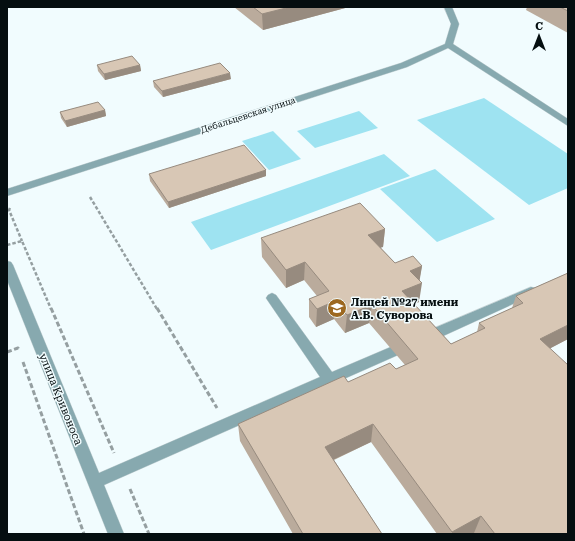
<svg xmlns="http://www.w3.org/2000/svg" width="575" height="541" font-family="'Roboto Serif',serif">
	<rect width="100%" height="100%" fill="#f1fcfe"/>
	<!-- green -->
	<g fill="#9ee3f1">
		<polygon points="484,98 568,154 568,188 529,205 417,120"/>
		<polygon points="359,111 378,128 315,148 297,131"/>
		<polygon points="273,131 301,159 269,170 242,141"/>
		<polygon points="384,154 410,176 211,250 191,222"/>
		<polygon points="435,169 495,219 437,242 380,189"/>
	</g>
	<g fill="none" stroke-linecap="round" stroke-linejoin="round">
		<!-- minor casing -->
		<g stroke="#cbd6d8" stroke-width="1">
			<g id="minor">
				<polygon points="444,7 452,7 459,24 453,44 568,119 568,126 448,48 407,67 7,196 7,189 401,63 445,44 451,24"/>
				<polygon points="7,261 11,262 13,265 99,473 320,377 268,301 266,298 268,295 272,293 276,295 332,372 393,346 398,347 400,351 398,355 104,485 124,534 108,534 7,280"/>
				<polygon points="531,287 535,288 537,291 535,294 430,342 425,343 420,342 418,338 420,334"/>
			</g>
		</g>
		<!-- path-far1 -->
		<g stroke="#959fa1" stroke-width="2.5" stroke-dasharray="3.5 2" stroke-linecap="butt">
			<polyline points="90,197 157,309"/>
			<polyline points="10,208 9,210 22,241"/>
			<polyline points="7,245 22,241 51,309"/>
		</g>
		<!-- path -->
		<g stroke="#959fa1" stroke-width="3" stroke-dasharray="5 2.5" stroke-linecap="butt">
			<polyline points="51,308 114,453"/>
			<polyline points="157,308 217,408"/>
			<polyline points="7,352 18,348 19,350"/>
			<polyline points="23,362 84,534"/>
			<polyline points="130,489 149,534"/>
		</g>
		<!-- minor -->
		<use href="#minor" fill="#87a9af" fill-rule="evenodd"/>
	</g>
	<!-- wall -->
	<g fill="#baab9c">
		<polygon points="234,7 349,7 263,30"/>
		<polygon points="527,7 568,7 568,33 526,10"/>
		<polygon points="97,65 140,65 141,71 105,80 98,71"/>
		<polygon points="231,79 163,97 154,87 153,81"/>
		<polygon points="105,110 106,116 67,127 61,118 60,112"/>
		<polygon points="266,170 266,176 169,208 150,181 149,174"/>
		<polygon points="385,229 383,247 380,247 395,263 422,266 419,281 419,302 414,304 451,344 477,332 479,323 512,308 516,296 568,273 568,339 550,348 568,534 475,534 474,533 472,534 437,534 371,442 334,460 382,534 293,534 240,441 238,424 348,382 396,369 405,365 369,323 345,333 334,319 316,327 309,317 309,299 317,296 304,280 286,288 262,257 261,238"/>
	</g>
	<!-- shaded-wall -->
	<g fill="#978b7f">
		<polygon points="290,7 349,7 263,30 262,14"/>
		<polygon points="140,65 141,71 105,80 104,74"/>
		<polygon points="230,73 231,79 163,97 162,91"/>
		<polygon points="105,110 106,116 67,127 65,121"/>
		<polygon points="266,170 266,176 169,208 168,202"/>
		<polygon points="385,229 383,247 366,253 368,235"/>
		<polygon points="305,262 304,280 286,288 286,270"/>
		<polygon points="422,266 419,284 410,271"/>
		<polygon points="422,283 419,302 400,310 402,291"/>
		<polygon points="335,301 334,319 316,327 317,309"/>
		<polygon points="372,305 369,323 345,333 347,315"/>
		<polygon points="568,325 568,339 534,357 540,339"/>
		<polygon points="373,424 371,442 324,464 325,447"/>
		<polygon points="481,516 474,533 472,534 452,534 452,532"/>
	</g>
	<!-- building -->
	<g fill="#d8c7b5" stroke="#978b7f">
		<polygon points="253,7 290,7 262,14"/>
		<polygon points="560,7 568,7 568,11"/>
		<polygon points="132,56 140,65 104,74 97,65"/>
		<polygon points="220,63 230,73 162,91 153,81"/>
		<polygon points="98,102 105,110 65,121 60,112"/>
		<polygon points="244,145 266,170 168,202 149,174"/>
		<polygon points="360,203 385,229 368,235 395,263 413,256 422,266 410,271 422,283 402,291 451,344 485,328 479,323 523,303 516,296 568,273 568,325 540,339 568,365 568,534 495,534 481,516 452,532 373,424 325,447 382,534 303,534 238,424 344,376 348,382 390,363 396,369 418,359 372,305 347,315 335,301 317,309 309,299 329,291 305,262 286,270 261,238"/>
	</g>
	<!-- icons -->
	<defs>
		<g id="school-disc" transform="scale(1)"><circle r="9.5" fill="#9d6820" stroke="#f1fcfe"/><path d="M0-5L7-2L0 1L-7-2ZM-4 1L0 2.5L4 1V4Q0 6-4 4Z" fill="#fff"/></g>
	</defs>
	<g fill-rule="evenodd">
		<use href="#school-disc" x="337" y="308"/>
	</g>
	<g text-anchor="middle" stroke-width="3" stroke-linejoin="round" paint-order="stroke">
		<!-- far-street labels -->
		<g font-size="9" fill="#050e10" stroke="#f1fcfe">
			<text transform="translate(248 115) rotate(-18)" y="3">Дебальцевская улица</text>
		</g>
		<!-- poi labels -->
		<g font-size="11" font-weight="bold" fill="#050e10" stroke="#f1fcfe" text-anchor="start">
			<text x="351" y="306">Лицей №27 имени<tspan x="351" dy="13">А.В. Суворова</tspan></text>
		</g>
		<!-- street labels -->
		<g font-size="11" fill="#050e10" stroke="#f1fcfe">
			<text transform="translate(61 399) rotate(68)" y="4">улица Кривоноса</text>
		</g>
	</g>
	<!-- border -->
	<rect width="575" height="541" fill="none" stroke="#050e10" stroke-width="16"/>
	<!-- north arrow -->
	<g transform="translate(539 36)" stroke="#f1fcfe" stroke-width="3" paint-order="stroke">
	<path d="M0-3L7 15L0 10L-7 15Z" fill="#050e10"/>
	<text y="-6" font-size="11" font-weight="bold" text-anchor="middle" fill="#050e10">С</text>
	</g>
</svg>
